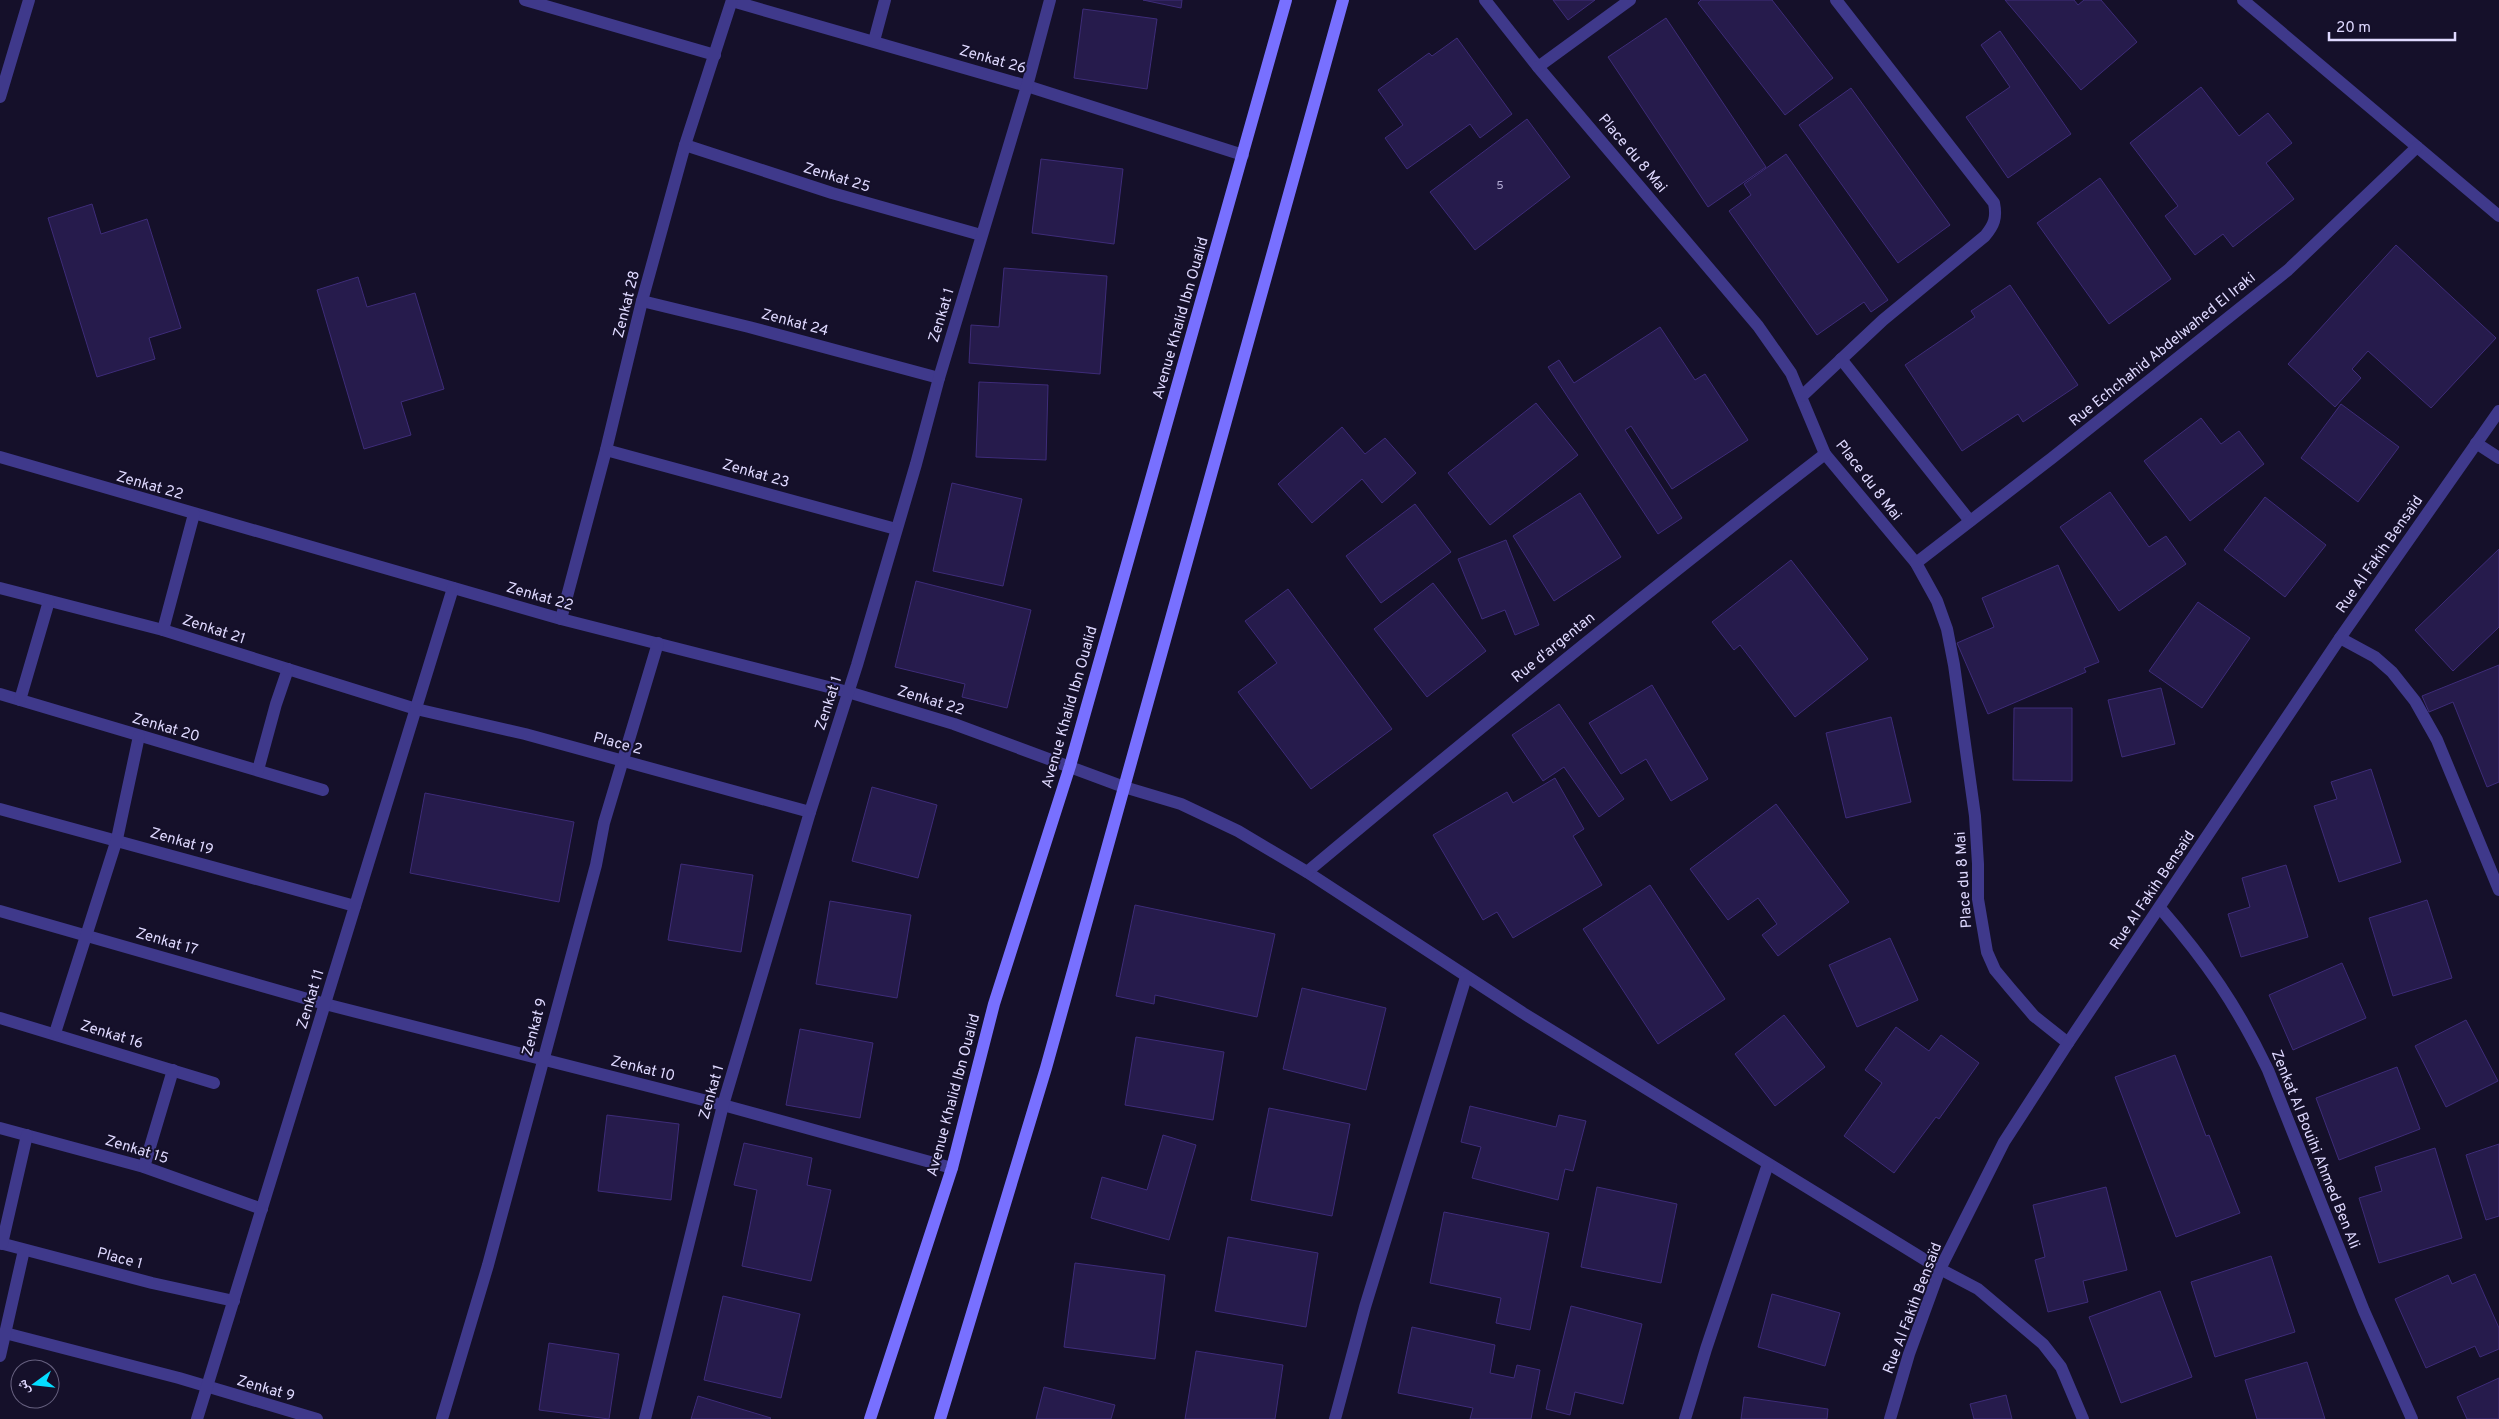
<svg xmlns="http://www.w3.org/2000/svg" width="2499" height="1419" font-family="Overpass,'Noto Naskh Arabic',sans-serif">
	<rect width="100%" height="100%" fill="#15102a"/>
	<!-- building -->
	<g fill="#261b4c" stroke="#3e2c79">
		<polygon points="1143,0 1182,0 1181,8"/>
		<polygon points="1553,0 1595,0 1568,20"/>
		<polygon points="1701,0 1772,0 1833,78 1785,115 1698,3"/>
		<polygon points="2005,0 2074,0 2078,5 2084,0 2101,0 2137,42 2081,90"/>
		<polygon points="1083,9 1157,19 1147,89 1074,78"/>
		<polygon points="1666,18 1766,167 1708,207 1608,57"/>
		<polygon points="2000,31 2071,134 2008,178 1966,117 2010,87 1981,45"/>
		<polygon points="1457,38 1512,114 1480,138 1470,124 1407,169 1385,138 1403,125 1378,90 1429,53 1432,56"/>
		<polygon points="2201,87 2239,136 2268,113 2292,143 2266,163 2294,199 2233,247 2223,234 2195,255 2165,216 2178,206 2130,143"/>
		<polygon points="1851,88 1950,225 1898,263 1799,125"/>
		<polygon points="1527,119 1570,177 1475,250 1430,192"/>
		<polygon points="1786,154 1888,300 1871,312 1864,302 1817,335 1729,211 1751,195 1744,184"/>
		<polygon points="1041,159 1123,169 1114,244 1032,233"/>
		<polygon points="2100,178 2171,279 2109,324 2037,223"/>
		<polygon points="92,204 101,234 147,219 181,328 149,338 155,359 97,377 48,218"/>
		<polygon points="2396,245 2496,338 2431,408 2368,351 2352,369 2361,378 2335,407 2288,364"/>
		<polygon points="1004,268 1107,276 1100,374 969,363 971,325 999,327"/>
		<polygon points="358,277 367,307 415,293 444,389 401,402 411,435 364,449 317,290"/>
		<polygon points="2010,285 2078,385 2023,422 2018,414 1962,451 1905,365 1975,317 1971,311"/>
		<polygon points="1660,327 1695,380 1705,374 1748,440 1672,489 1631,426 1625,430 1682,518 1658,534 1548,367 1559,360 1574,383"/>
		<polygon points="979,382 1048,385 1046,460 976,457"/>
		<polygon points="1536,403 1578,455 1490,525 1448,473"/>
		<polygon points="2341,404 2399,447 2358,502 2301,458"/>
		<polygon points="2201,418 2221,444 2239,431 2264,464 2190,521 2144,461"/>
		<polygon points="1342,427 1365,454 1385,438 1416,473 1382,503 1362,479 1312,523 1278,484"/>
		<polygon points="952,483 1022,499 1003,586 933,571"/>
		<polygon points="2110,492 2149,547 2166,536 2186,564 2119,611 2060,527"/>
		<polygon points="1580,493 1621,557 1554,601 1513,536"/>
		<polygon points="2265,497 2326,545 2285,597 2224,550"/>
		<polygon points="1415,504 1451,552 1381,603 1346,556"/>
		<polygon points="1506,540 1539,625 1515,635 1505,610 1482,619 1458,559"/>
		<polygon points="2499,549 2499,627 2453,671 2415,630"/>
		<polygon points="1791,560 1868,659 1795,717 1740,645 1734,650 1712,622"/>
		<polygon points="2058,565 2099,662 2084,668 2086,672 1988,714 1957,643 1994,627 1982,598"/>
		<polygon points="916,581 1031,610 1007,708 962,697 965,684 895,667"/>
		<polygon points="1433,583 1486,651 1427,697 1374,629"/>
		<polygon points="1288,589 1392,729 1311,789 1238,692 1277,663 1245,621"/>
		<polygon points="2198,602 2250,638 2202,708 2149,671"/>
		<polygon points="2499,665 2499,782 2487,787 2453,702 2429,712 2422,696"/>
		<polygon points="1652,685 1708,779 1671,801 1646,759 1621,774 1589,723"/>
		<polygon points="2161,688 2175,744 2122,757 2108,700"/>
		<polygon points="1559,704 1624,799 1599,817 1564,767 1543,781 1512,735"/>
		<polygon points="2014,708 2072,708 2072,781 2013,780"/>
		<polygon points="1891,717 1911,802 1846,818 1826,733"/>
		<polygon points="2371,769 2401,862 2339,882 2314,806 2337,799 2331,782"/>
		<polygon points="1555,778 1584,829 1573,836 1602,885 1513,938 1497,912 1483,920 1433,835 1507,792 1513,803"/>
		<polygon points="872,787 937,805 918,878 852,861"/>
		<polygon points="425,793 574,822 559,902 410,873"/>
		<polygon points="1776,804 1849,902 1778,956 1762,935 1777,924 1758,898 1728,920 1690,869"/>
		<polygon points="681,864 753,875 741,952 668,940"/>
		<polygon points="2286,865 2308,937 2241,957 2228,914 2250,907 2242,878"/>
		<polygon points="1650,885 1725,999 1658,1044 1583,929"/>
		<polygon points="2427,900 2452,978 2393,996 2369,918"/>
		<polygon points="830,901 911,915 897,998 816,984"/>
		<polygon points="1135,905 1275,934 1257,1017 1155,995 1154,1004 1116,996"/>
		<polygon points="1890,938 1918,1000 1857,1027 1829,965"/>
		<polygon points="2342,963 2366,1018 2293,1050 2269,995"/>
		<polygon points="1302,988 1386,1008 1366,1090 1283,1069"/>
		<polygon points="1784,1015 1825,1067 1775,1106 1735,1054"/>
		<polygon points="2466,1020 2498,1081 2446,1107 2415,1046"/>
		<polygon points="1896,1027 1929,1051 1941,1035 1979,1063 1939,1119 1936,1117 1894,1173 1844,1136 1882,1083 1865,1070"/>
		<polygon points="800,1029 873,1043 860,1118 786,1105"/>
		<polygon points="1136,1037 1224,1052 1213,1120 1125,1105"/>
		<polygon points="2175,1055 2206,1136 2209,1135 2240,1213 2176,1237 2115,1077"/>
		<polygon points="2397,1067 2420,1129 2339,1160 2316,1098"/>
		<polygon points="1470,1106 1556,1127 1559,1115 1586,1121 1573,1171 1565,1169 1558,1200 1472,1178 1481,1147 1461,1142"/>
		<polygon points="1269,1108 1350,1124 1332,1216 1251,1200"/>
		<polygon points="607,1115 679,1124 671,1200 598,1191"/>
		<polygon points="1163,1135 1196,1145 1169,1240 1091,1218 1102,1177 1147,1190"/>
		<polygon points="744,1143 812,1158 807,1185 831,1190 811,1281 742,1266 757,1190 734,1185"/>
		<polygon points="2499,1144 2499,1216 2486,1220 2466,1155"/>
		<polygon points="2435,1148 2462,1238 2379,1263 2359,1198 2382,1191 2375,1167"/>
		<polygon points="1597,1187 1677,1204 1661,1283 1581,1267"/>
		<polygon points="2106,1187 2127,1270 2083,1281 2088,1302 2048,1312 2035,1260 2045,1257 2033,1205"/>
		<polygon points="1444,1212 1549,1233 1530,1330 1496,1323 1501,1298 1430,1283"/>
		<polygon points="1228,1237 1318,1253 1306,1327 1215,1311"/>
		<polygon points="2271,1256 2295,1332 2215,1357 2191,1282"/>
		<polygon points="1075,1263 1165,1275 1155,1359 1064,1347"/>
		<polygon points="2475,1274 2499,1328 2499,1349 2480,1357 2475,1346 2426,1368 2395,1299 2448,1275 2452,1284"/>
		<polygon points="2160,1291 2192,1377 2121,1403 2089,1317"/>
		<polygon points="1772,1294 1840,1313 1825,1366 1758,1347"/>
		<polygon points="723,1296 800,1314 781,1398 704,1380"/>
		<polygon points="1571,1306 1642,1324 1623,1404 1575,1392 1570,1415 1546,1409"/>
		<polygon points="1412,1327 1495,1345 1490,1373 1514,1378 1517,1365 1540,1370 1531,1419 1470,1419 1473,1408 1398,1393"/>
		<polygon points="549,1343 619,1354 609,1419 539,1410"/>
		<polygon points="1196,1351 1283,1365 1275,1419 1185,1419"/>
		<polygon points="2307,1362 2325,1419 2257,1419 2245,1380"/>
		<polygon points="2499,1378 2499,1419 2467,1419 2457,1397"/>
		<polygon points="1044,1387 1115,1405 1111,1419 1036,1419"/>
		<polygon points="2006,1395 2012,1419 1974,1419 1970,1404"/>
		<polygon points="698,1396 771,1418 770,1419 691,1419"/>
		<polygon points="1744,1397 1828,1409 1827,1419 1741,1419"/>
	</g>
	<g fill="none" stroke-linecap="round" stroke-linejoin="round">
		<!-- service -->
		<polyline stroke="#3f398b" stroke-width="12" points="416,709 525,734 810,812"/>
		<!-- minor -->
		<g stroke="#3f398b" stroke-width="12">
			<polyline points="525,0 715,55"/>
			<polyline points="1485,0 1538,67 1758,326 1791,373 1825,454 1916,563 1937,601 1947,629 1954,665 1975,816 1978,864 1978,899 1987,952 1995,970 2010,988 2034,1016 2068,1043"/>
			<polyline points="2243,0 2499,216"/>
			<polyline points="732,1 1027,86 1243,155"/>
			<polyline points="874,41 885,0"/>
			<polyline points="1538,67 1630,0"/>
			<polyline points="0,97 29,0"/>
			<polyline points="685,145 832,193 981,235"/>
			<polyline points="642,301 749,327 939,378"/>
			<polyline points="1841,359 1970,521"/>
			<path d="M1802,396L1883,320L1985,236C1994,225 1997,218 1994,203L1836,0"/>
			<polyline points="2476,443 2499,458"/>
			<polyline points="606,450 896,529"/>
			<polyline points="0,457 561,619 848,692 954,724 1124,787 1181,804 1238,831 1307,872 1523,1013 1940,1269 1978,1289 2043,1344 2061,1367 2083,1419"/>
			<polyline points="1916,563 2052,458 2288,270 2417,147"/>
			<polyline points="0,588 163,630 416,709"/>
			<polyline points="561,619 606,450 642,301 685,145 732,0"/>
			<polyline points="163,630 194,514"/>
			<polyline points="2340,638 2375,657 2392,672 2415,701 2437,740 2499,890"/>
			<polyline points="0,694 323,790"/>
			<polyline points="20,700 49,601"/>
			<polyline points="258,770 276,704 288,669"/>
			<polyline points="0,809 355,906"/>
			<path d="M1307,872C1477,730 1649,590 1825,454"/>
			<path d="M2160,908C2207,962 2237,1006 2268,1070L2364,1311L2412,1419"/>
			<polyline points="0,911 325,1004 723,1105 952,1168"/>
			<polyline points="0,1018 214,1083"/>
			<polyline points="55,1033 117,839 139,736"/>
			<polyline points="0,1128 144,1167 262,1209"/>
			<polyline points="144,1167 173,1070"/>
			<polyline points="0,1243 152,1283 234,1301"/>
			<polyline points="2,1244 27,1135"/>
			<polyline points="5,1333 179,1378 317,1419"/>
			<polyline points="0,1356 24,1250"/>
			<polyline points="197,1419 453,588"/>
			<polyline points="442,1419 488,1265 596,865 604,823 658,643"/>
			<polyline points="645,1419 723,1105 810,812 857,665 916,464 939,378 1027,86 1050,0"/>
			<polyline points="1335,1419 1365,1307 1466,977"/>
			<polyline points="1685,1419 1706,1349 1768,1164"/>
			<polyline points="1890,1419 1909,1354 1940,1269 2004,1142 2068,1043 2340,638 2499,411"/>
		</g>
		<!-- secondary -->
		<g stroke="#7870ff" stroke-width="12">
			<polyline points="870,1419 952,1168 994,1004 1070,766 1286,0"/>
			<polyline points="940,1419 1046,1068 1343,0"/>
		</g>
	</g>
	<g text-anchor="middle" stroke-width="4" stroke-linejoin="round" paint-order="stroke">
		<!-- number labels -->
		<g font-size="12" fill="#b1aad2">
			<text x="1500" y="189">5</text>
		</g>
		<!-- street labels -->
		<g font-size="15" fill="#dfd9ff" stroke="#15102a">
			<text transform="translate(993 59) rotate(16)" y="5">Zenkat 26</text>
			<text transform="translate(1633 153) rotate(50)" y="5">Place du 8 Mai</text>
			<text transform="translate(837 177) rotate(17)" y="5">Zenkat 25</text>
			<text transform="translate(626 304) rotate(-76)" y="5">Zenkat 28</text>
			<text transform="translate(941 315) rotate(-73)" y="5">Zenkat 1</text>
			<text transform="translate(1180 318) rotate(-74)" y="5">Avenue Khalid Ibn Oualid</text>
			<text transform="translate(795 322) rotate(15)" y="5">Zenkat 24</text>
			<text transform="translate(2162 349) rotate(-39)" y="5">Rue Echchahid Abdelwahed El Iraki</text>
			<text transform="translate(756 473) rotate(16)" y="5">Zenkat 23</text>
			<text transform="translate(1869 480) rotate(52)" y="5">Place du 8 Mai</text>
			<text transform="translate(150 485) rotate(16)" y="5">Zenkat 22</text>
			<text transform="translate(2379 554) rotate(-55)" y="5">Rue Al Fakih Bensaïd</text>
			<text transform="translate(540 596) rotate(16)" y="5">Zenkat 22</text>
			<text transform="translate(214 629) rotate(18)" y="5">Zenkat 21</text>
			<text transform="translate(1553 647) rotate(-39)" y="5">Rue d'argentan</text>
			<text transform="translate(931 700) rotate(17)" y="5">Zenkat 22</text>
			<text transform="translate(828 703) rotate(-72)" y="5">Zenkat 1</text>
			<text transform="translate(1069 707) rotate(-74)" y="5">Avenue Khalid Ibn Oualid</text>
			<text transform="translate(166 727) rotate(16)" y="5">Zenkat 20</text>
			<text transform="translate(618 743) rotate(15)" y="5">Place 2</text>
			<text transform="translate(182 841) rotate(16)" y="5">Zenkat 19</text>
			<text transform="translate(1963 880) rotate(-94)" y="5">Place du 8 Mai</text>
			<text transform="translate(2152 890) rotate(-56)" y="5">Rue Al Fakih Bensaïd</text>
			<text transform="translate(167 941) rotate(16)" y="5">Zenkat 17</text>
			<text transform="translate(310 999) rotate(-73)" y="5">Zenkat 11</text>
			<text transform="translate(534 1027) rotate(-75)" y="5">Zenkat 9</text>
			<text transform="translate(112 1034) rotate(17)" y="5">Zenkat 16</text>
			<text transform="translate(643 1068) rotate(14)" y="5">Zenkat 10</text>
			<text transform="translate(711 1092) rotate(-74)" y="5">Zenkat 1</text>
			<text transform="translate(953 1095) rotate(-75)" y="5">Avenue Khalid Ibn Oualid</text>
			<text transform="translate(137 1149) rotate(17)" y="5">Zenkat 15</text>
			<text transform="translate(2316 1149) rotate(68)" y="5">Zenkat Al Bouihi Ahmed Ben Ali</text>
			<text transform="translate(120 1258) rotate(15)" y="5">Place 1</text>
			<text transform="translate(1912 1308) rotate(-69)" y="5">Rue Al Fakih Bensaïd</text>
			<text transform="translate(266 1388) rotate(16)" y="5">Zenkat 9</text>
		</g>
	</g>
	<!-- north arrow -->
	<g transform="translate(35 1384) rotate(255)"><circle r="24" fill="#15102a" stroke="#66607f"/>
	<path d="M0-4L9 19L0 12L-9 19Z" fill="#05ddff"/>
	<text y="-8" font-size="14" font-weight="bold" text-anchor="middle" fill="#dfd9ff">ش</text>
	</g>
	<!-- scale -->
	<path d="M2329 32v8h126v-8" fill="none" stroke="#dfd9ff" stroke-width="2.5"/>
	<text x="2336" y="32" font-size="15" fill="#dfd9ff" stroke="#15102a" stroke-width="4" paint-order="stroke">20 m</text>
</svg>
